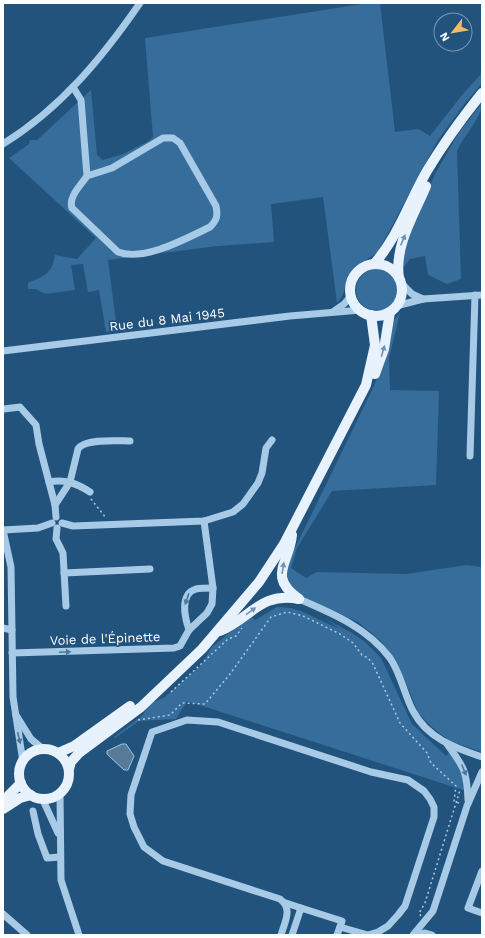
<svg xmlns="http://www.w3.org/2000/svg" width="485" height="938" font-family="'Work Sans',sans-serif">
	<rect width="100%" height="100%" fill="#22537d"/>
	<!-- green -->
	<g fill="#366d9b">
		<path d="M368,3H380L395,132L418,129L430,136L462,95L482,73V83L466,102L438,140L379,250C371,259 359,262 351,272C343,282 348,292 337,303L323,197L271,204L274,242L218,246L108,260L117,330L106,332L99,290L88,292L83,264L71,265L75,290L45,294L36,289H28V283C44,276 52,274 55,255L77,259L96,238L9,158L29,144L30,140H37L91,90L97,155L103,160L123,154L149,141L153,137L145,38Z"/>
		<path d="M482,103C482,117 463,137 457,151L461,279L447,284L428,275L425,256L410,259L403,268V250L435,174L458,134Z"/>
		<circle cx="377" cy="290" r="21"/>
		<polygon points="400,313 389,358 390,390 439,391 436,485 332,491 297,548 291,568 306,578 317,572 406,574 467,565 482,567 482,752 450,741 433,728 419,714 396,660 380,640 358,622 296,593 285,581 285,564 298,542 372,390 383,366 394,320"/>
		<path d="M277,607C300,606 318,621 339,628L324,618L352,633L365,642L381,658L412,724L446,756L449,753C459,765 465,775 466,791L187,701L176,719L139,721L115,738L114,737L143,715L149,704L165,697L202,664L211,648L250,615L255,620Z"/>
	</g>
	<!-- water -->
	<polygon fill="#577a98" stroke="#9bc6e7" points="122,744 126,744 134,756 128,770 124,770 107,754 107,751"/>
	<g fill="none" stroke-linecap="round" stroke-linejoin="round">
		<!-- path -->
		<g stroke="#a7cae6" stroke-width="1.5" stroke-dasharray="2 3" stroke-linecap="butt">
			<polyline points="91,499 106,518"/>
			<polyline points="171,692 228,639 236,636 242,628"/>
			<polyline points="138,720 170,715 182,703 205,704 230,674 271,617 287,612 303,616 340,634 353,643 362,655 368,658 373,664 400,723 427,753 431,763 456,786 454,801 461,804"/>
			<polyline points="421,916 419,913 425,903 460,790"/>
		</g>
		<!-- minor -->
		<g stroke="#a7cae6" stroke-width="7">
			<path d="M73,87L81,100L87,176C81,185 68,197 72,208L118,252C144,262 187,238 210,227C217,220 218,216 216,206L180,143L173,138H163L112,168L87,176"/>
			<path d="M3,144C61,108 102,58 140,3"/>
			<polyline points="400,282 412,294 423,299"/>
			<polyline points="396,306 423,299 482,295"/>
			<polyline points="334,311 344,304 351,296"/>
			<polyline points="3,351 290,316 361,310"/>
			<polyline points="4,409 20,407 36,425 39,444 55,505 56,517"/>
			<polyline points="470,456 475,295"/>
			<path d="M49,482C65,479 76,483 90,492"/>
			<path d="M55,505L70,482L78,449C85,438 118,441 130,441"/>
			<polyline points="62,523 73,526 204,521 233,512 243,504 258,483 262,473 266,448 272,440"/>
			<polyline points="57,528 56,539 63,553 66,606"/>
			<polyline points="3,530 11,567 13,697 23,762"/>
			<polyline points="3,530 38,528 52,523"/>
			<polyline points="64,573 150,569"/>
			<path d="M299,599C334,614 367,628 390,658C401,674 404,694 413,711C427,738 455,748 482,757"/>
			<polyline points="3,628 12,630"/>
			<path d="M189,630C185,618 179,594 196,589C201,588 207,588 213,588"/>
			<polyline points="12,653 174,648 180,646 189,630 207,613 212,604 213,588 204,521"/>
			<polyline points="16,715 31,739 43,749"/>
			<path d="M447,744C464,767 467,771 468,800"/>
			<polyline points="60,793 61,880 79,935"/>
			<polyline points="42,798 58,833"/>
			<polyline points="33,811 38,834 47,858 60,857"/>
			<polyline points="482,871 468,908 482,913"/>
			<polyline points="286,903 301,908"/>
			<polyline points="3,914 27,935"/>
			<path d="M281,935C285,921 293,909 280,899L163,861L144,847L134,827L130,814L131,795L152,732L187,720L218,722L371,772L408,780L424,791L430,799L434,807V817L405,906L398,915L388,926L378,932L368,935L340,927"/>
			<polyline points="292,935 301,908 342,921 337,935"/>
			<polyline points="413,935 433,911 467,806 482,772"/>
			<polyline points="416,935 425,933 432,935"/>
		</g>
		<!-- major -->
		<g stroke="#e8f2fd" stroke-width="10">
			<path d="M374,264C398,237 409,202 427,171C443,144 462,118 482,93"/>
			<circle cx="376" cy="290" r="26"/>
			<path d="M399,278C394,246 414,215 426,186"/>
			<polyline points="375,374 384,349 390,312"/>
			<path d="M292,535C289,564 267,576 299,599"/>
			<path d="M220,631C252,617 260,592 299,599"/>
			<circle cx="44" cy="774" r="25"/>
			<polyline points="58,753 74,746 130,706"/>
			<polyline points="69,769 71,762 79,753 141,707 202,649 259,582 284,544 366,385 375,345 371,315"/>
			<polyline points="3,801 21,783"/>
			<polyline points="3,809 20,798 31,795"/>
		</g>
	</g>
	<!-- one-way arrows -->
	<defs><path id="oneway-solid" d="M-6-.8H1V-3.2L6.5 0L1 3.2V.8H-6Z"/></defs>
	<g fill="#7193b0">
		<use href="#oneway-solid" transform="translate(403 240) rotate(-67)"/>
		<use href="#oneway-solid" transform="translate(383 351) rotate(-74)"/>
		<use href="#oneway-solid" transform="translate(283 568) rotate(-81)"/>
		<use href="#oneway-solid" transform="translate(251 611) rotate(-36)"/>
	</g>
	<g fill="#4a779c">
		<use href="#oneway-solid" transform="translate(187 599) rotate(109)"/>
		<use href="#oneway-solid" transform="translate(65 652) rotate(-2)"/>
		<use href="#oneway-solid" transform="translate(19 738) rotate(77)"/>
		<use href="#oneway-solid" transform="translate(464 770) rotate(68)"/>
	</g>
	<g text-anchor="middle" stroke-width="3.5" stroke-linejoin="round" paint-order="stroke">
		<!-- street labels -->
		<g font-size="13" fill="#fff" stroke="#22537d">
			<text transform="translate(167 319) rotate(-7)" y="5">Rue du 8 Mai 1945</text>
			<text transform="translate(105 638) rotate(-2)" y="5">Voie de l'Épinette</text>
		</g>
	</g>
	<!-- border -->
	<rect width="485" height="938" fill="none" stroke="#ffffff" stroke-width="8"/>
	<!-- north arrow -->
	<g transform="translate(453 32) rotate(239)"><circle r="19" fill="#22537d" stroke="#7a98b1"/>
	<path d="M0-3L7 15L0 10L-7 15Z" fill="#f1bd69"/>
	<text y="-6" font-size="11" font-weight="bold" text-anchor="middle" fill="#ffffff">N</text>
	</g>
</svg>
